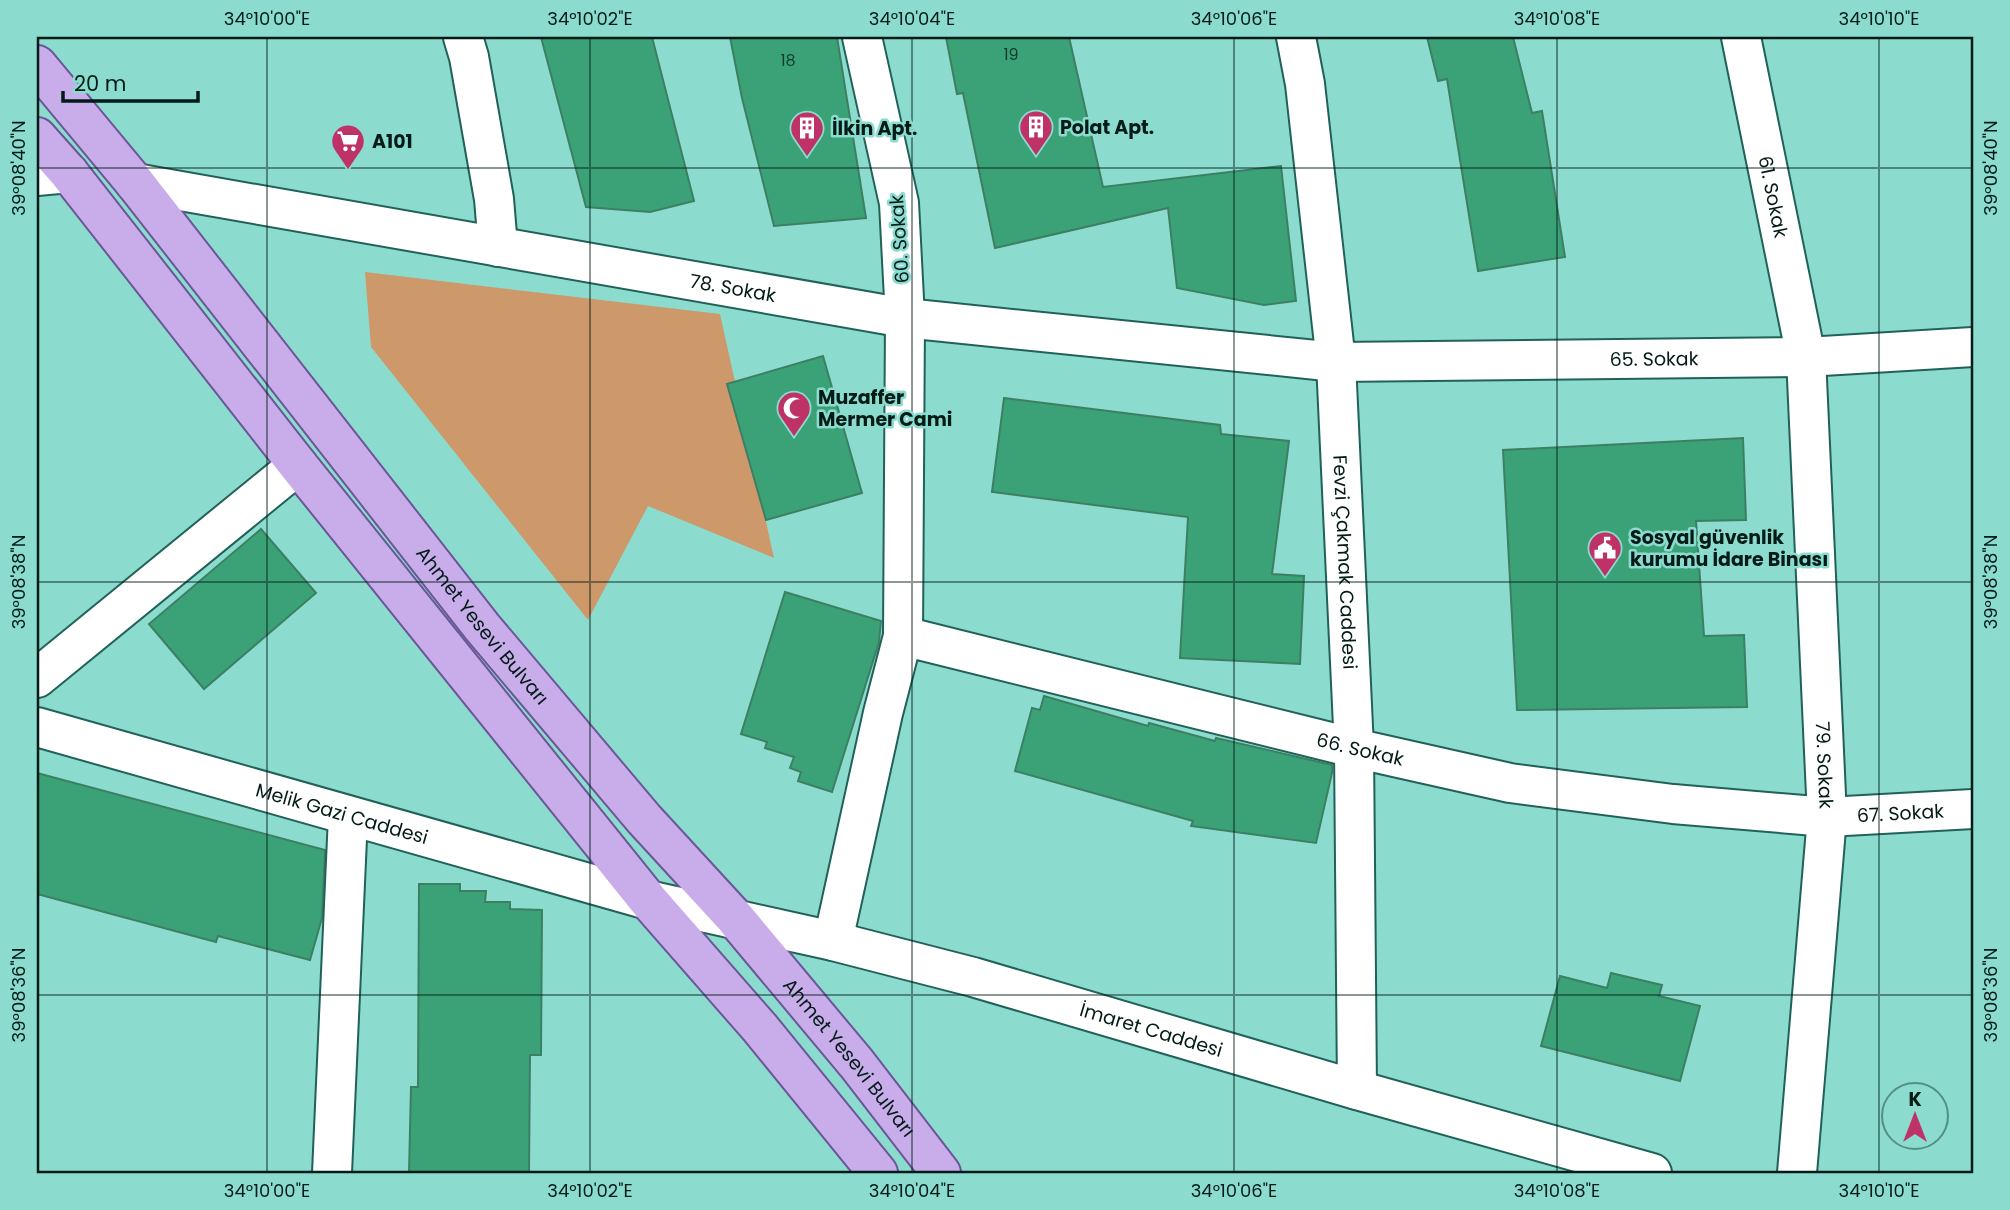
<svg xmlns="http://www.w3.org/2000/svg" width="2010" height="1210" font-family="Poppins,sans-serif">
	<rect width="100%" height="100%" fill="#8bdccf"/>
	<!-- green -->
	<polygon fill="#cd996a" points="365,272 720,314 774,558 648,506 588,620 371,347"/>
	<!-- building -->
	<g fill="#3ba278" stroke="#3d7f62" stroke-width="2">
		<polygon points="541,37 652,37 694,201 650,212 586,207"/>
		<polygon points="730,37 837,37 866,218 774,226 742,98"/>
		<polygon points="946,37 1069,37 1103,187 1281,166 1296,301 1264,305 1177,288 1168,208 995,248 963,93 957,94"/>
		<polygon points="1427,37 1513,37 1532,113 1542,111 1565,257 1478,271 1447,79 1438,81"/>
		<polygon points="823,356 862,493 766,520 727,384"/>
		<polygon points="1004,398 1220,425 1221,434 1289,441 1272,574 1304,576 1300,664 1180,658 1188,517 992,492"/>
		<polygon points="1743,438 1746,520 1696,521 1704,636 1744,635 1747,707 1517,710 1503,450"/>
		<polygon points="261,529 316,593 204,689 149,624"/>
		<polygon points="785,592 881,621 879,642 832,792 798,781 801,772 790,768 794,757 765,748 767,742 741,734"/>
		<polygon points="1044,696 1148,726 1149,723 1215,741 1216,738 1332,765 1332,773 1316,843 1191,826 1193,821 1015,771 1032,708 1040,710"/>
		<polygon points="37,773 325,850 322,918 310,960 218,936 216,942 37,894"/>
		<polygon points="419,884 460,884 460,891 486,891 485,902 510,902 510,909 542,910 541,1055 530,1055 529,1173 409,1173 411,1087 418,1087"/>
		<polygon points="1611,973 1662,985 1659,996 1700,1006 1680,1081 1541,1046 1560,976 1607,988"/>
	</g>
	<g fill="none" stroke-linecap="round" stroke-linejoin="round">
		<!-- minor casing -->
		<g stroke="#216158" stroke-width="42">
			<g id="minor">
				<polyline points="463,37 469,57 494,199 498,247"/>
				<path id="s1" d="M1296,37L1305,84L1336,362L1354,748L1357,1090"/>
				<path id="s2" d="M1741,37L1806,357L1827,817L1797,1173"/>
				<polyline points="37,176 69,173"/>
				<path id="s3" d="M135,183L905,318L1336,362L1806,357L1973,347"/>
				<path id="s4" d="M903,636L1354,748L1510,783L1673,804L1827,817L1973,809"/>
				<polyline points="37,678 298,465"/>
				<path id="s5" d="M37,727L648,900L833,941L973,977L1357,1090L1652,1173"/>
				<polyline points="833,941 883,713 903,636 905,318 899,203 862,37"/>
				<polyline points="332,1173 348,816"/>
			</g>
		</g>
		<!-- major casing -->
		<g stroke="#6b5797" stroke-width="42">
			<g id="major">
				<path id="s6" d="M37,65L135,183L482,627L644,819L735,918L857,1064L941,1173"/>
				<polyline points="37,137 69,173 298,465 648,900 760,1028 878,1173"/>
			</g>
		</g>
		<!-- minor -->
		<use href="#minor" stroke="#fff" stroke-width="38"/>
		<!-- major -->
		<use href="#major" stroke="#c8adea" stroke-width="38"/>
	</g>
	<!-- ticks -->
	<path fill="none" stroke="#021b17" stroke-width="2" stroke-opacity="0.45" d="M267,37V1173M590,37V1173M912,37V1173M1234,37V1173M1557,37V1173M1879,37V1173M37,168H1973M37,582H1973M37,995H1973"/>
	<!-- icons -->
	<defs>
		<g id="building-pin" transform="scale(1.75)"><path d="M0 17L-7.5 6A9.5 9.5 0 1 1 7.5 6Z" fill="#be3267" stroke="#8bdccf"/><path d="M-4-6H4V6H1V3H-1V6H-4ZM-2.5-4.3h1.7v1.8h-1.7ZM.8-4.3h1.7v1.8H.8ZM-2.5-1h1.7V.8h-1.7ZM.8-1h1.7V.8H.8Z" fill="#fff"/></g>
		<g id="supermarket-pin" transform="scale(1.75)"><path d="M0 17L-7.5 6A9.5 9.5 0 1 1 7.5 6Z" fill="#be3267" stroke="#8bdccf"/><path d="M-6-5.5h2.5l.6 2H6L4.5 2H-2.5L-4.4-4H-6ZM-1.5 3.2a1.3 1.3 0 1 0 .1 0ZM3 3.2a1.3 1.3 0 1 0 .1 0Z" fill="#fff"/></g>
		<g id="mosque-pin" transform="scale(1.75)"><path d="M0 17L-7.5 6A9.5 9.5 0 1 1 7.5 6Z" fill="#be3267" stroke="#8bdccf"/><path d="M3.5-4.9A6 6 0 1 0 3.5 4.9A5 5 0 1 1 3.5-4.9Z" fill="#fff"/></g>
		<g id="civic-pin" transform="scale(1.75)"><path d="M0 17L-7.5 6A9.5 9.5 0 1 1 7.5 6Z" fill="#be3267" stroke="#8bdccf"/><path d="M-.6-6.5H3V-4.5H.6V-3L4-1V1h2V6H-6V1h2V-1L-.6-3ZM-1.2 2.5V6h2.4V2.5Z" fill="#fff"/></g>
	</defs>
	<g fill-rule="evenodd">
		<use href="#building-pin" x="1036" y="127"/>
		<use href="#building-pin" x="807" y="128"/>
		<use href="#supermarket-pin" x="348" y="141"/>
		<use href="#mosque-pin" x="794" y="408"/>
		<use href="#civic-pin" x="1605" y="548"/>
	</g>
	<g text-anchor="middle" stroke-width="5" stroke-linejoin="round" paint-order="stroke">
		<!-- number labels -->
		<g font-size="16" fill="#103d2f">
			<text x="1011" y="60">19</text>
			<text x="788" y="66">18</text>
		</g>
		<!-- poi labels -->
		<g font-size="19" font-weight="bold" fill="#021b17" stroke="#8bdccf" text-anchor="start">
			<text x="1060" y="134">Polat Apt.</text>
			<text x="832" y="135">İlkin Apt.</text>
			<text x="372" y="148">A101</text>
			<text x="818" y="404">Muzaffer<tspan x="818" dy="22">Mermer Cami</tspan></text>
			<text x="1630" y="544">Sosyal güvenlik<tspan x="1630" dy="22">kurumu İdare Binası</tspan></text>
		</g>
		<!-- street labels -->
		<g font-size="19" fill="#021b17" stroke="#8bdccf">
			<text dy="7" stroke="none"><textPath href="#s2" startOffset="163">61. Sokak</textPath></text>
			<text transform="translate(899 239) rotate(-94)" y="7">60. Sokak</text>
			<text dy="7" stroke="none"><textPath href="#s3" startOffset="607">78. Sokak</textPath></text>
			<text dy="7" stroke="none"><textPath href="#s3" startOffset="1533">65. Sokak</textPath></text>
			<text dy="7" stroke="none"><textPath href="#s1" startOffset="528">Fevzi Çakmak Caddesi</textPath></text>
			<text dy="7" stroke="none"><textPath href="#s6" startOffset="716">Ahmet Yesevi Bulvarı</textPath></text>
			<text dy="7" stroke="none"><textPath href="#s4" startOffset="471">66. Sokak</textPath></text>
			<text dy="7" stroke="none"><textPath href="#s2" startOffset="735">79. Sokak</textPath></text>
			<text dy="7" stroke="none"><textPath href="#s4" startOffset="1017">67. Sokak</textPath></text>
			<text dy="7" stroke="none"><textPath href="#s5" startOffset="317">Melik Gazi Caddesi</textPath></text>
			<text dy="7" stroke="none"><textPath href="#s5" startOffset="1155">İmaret Caddesi</textPath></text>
			<text dy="7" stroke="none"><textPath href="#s6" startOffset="1283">Ahmet Yesevi Bulvarı</textPath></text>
		</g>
	</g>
	<!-- border -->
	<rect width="2010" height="1210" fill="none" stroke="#8bdccf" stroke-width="77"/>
	<!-- north arrow -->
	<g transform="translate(1915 1116)"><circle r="33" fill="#8bdccf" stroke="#548f85" stroke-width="2"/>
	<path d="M0-5L12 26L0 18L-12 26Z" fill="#be3267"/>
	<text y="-10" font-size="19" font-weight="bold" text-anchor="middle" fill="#021b17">K</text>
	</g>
	<!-- scale -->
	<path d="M63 91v10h135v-10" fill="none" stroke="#021b17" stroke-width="3.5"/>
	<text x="74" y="91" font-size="21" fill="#021b17" stroke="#8bdccf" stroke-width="5" paint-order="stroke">20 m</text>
	<rect x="38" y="38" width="1934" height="1134" fill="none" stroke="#021b17" stroke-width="2.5"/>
	<g font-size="18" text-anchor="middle" fill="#021b17">
		<text x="267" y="25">34°10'00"E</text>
		<text x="590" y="25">34°10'02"E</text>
		<text x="912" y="25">34°10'04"E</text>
		<text x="1234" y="25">34°10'06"E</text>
		<text x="1557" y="25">34°10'08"E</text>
		<text x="1879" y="25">34°10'10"E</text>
		<text transform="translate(19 168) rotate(-90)" y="6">39°08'40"N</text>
		<text transform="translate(1991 168) rotate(-90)" y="6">39°08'40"N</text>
		<text transform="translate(19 582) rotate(-90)" y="6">39°08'38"N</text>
		<text transform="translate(1991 582) rotate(-90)" y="6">39°08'38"N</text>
		<text transform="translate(19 995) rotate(-90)" y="6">39°08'36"N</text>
		<text transform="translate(1991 995) rotate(-90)" y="6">39°08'36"N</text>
		<text x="267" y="1197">34°10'00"E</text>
		<text x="590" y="1197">34°10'02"E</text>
		<text x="912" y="1197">34°10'04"E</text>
		<text x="1234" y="1197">34°10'06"E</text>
		<text x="1557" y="1197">34°10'08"E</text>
		<text x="1879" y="1197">34°10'10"E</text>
	</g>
</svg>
